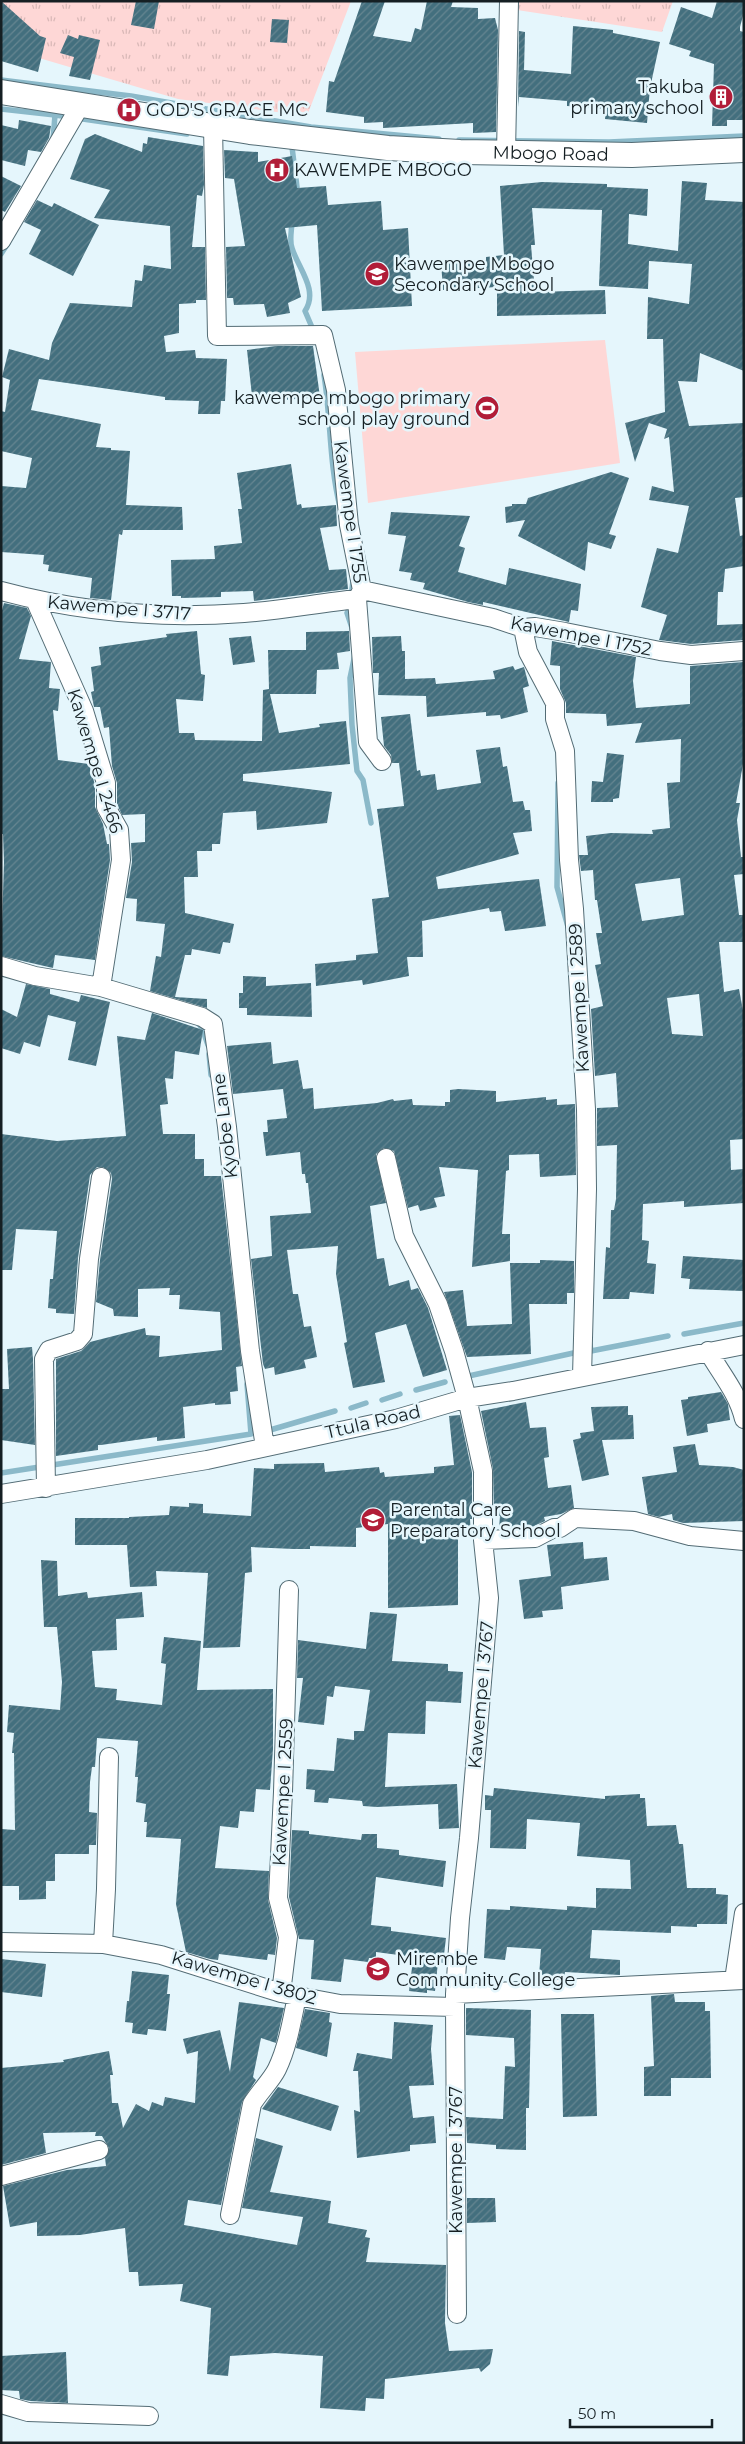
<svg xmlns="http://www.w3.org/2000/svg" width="745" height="2444" viewBox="0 0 745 2444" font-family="Montserrat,sans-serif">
	<defs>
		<pattern id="grass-tufts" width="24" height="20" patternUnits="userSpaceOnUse" patternTransform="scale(1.25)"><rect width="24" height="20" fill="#fed7d6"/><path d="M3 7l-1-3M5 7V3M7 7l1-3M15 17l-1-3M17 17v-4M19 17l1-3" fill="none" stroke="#d9b8b7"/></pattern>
		<pattern id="building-hatch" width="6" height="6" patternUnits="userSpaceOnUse" patternTransform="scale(1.25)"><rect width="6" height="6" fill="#436f7e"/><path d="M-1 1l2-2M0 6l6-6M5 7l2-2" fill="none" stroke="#668691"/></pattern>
	</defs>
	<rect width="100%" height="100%" fill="#e5f6fc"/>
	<!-- grass -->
	<path fill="url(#grass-tufts)" d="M1,1H351L307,116L178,99L39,58Z
		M519,1H673L662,32L517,10Z"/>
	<!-- garden -->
	<path fill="#fed7d6" d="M605,340L620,463L368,503L355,352Z"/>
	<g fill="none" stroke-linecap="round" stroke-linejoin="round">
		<!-- stream -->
		<path stroke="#8bb9c9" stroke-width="5.5" d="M1,80L131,96L311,127L439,139
			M1,109L55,115L53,140
			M55,115L187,134
			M459,140L609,142L744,136
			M292,147L297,187
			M292,221C292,229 289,240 292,248C298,268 319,290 305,311L314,332
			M1,254L8,243
			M324,375C331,419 329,463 340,507
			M353,580L350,608L347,613L353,631
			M355,654L350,678L352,725L357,771L363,780L371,823
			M558,783L557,887L568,927
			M197,1022L202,1028L208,1045
			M209,1054L211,1075
			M684,1334L744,1323
			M590,1345L591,1351L668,1336
			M464,1377L578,1352
			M416,1390L445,1382
			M382,1400L400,1394
			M351,1408L366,1403
			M270,1430L335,1411
			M1,1473L251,1434L247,1384"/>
	</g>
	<!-- building -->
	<path fill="url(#building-hatch)" fill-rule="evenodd" d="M1,1L40,36L46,38L38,72L1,61Z
		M136,1H159L154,29L131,25Z
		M362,1H385L373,36L411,42L415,28L421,30L427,1H453L451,7L478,8V19L495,18L498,30L496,132L473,133V123L383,128V122L364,123V117L326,112L329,81L334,82Z
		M717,1H744V12L740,27V31L744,32V120H727V126H712L714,64L689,56L691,51L669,44L681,7L712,18Z
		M272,19L289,20L287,43L270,42Z
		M573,26L613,30V33L660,42L650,88L647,123L605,119L606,109L567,106V101L519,97L518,107L519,31L525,32L524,70L571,74Z
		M68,35L78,39L79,35L100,40L90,80L69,76L74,57L60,53Z
		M19,120L51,126L49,138L41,152L28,150L25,166L1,160V125L18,129Z
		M95,134L142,152L143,143L147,144L148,137L203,146L204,185L202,196L197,195L192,247H205L206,300H196V303L179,304V333L164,336L166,352L195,350L196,358L227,359L225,401H221L220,414H198L199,401L165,400V397L39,379L31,410L101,424L96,447L111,448V450L130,451L126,505L182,507L183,530H123L122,535L119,534L111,600L90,598L92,578L48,571L49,565L43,564L44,555L1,552V486L26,488L32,458L1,451V411L5,412L10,380L2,377L9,349L49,360L52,343L70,303L132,307L135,280L142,281L144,265L171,269L170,226L94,218L110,190L70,179L85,139Z
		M224,150L258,152V162L292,156L297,188L326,186L328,205L381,201L383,230L408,228L412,306L322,311L317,225L285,228L301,297L288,303L290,313L267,317L264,304L234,305L233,298H227L226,247L245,246L234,179L225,178Z
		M1,176L21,186L5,212L1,210Z
		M682,181L707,183L705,200L744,202V371L700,353L697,382L678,381L689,426L744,423V497L735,498L740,536L744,535V566L725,569L723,592H718L717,625L744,624V640L691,644L659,640L667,615L641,607L657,548L678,553L689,506L649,500L652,486L674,492L669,437L664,439L667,429L649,423L635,462L625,423L665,412L663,339H647L648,297L689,304L692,264L649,261L648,289L599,286L602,210L532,208L535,245H531L535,292L605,290L606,314L497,316V287L443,290L441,262L486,260V257L504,255L500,186L542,182L607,184V187L648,189L647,216L629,214L628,244L678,251Z
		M37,200L52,207L54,203L99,225L73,276L29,254L41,230L24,222Z
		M276,346H313L320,397L272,401L271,394L252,396L247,350Z
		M291,464L297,505L301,504L302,508L336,505L337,526L320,528L329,570L346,569L348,589L254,601L253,591L221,592V597L181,598V596H172L171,560L215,559L214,546L242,543L238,509H242L237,473Z
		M611,472L629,478L609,534L616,536L611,549L588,542L585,571L518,536L525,520L506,523L505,507L512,506V504H526L528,498Z
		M391,512L470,516L459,546L465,548L458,572L506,585L509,568L581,584L578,611L571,610L569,622L483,602V605L468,602L423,589L425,583L410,580L412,573L399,571L406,536L388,534Z
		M4,603L27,608L31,616L19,659L51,662L49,688L60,689L58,711L53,710L58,760L89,764L95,785V807L103,824L107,844H109L110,860L95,960L55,955L53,968L1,956L4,862L3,834H1V614Z
		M197,631L201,674L205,675L203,701L176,699L179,733H194L195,740L262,741L263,690L269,689L268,650H306V632L349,631L350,651L337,653L339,669L317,670L316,694H270L279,733L320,727L319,724L346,721L350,764L243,774V781L332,792L327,823L257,830L256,811L223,813L220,844H212V851H197L198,877H184L185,913L234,924L230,943L223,942L220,954L192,949L191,955H185L175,997L207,999V1008L150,991L156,956L161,957L165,924L136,921L137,899L126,898L132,862L131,843L145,842V814L122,815L117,804V783L112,766L109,727L104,728L100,707H94L91,692L94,691L91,667L101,665L99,647L167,637L166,634Z
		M251,636L255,662L233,665L229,638Z
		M401,636L402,651H405V679L435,678L436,684L495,679L493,671L513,666L515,670L524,667L529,686L523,688L528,712L501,719L500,715L486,716V712L427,717L426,696L378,695L379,673H373L372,637Z
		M552,641L636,657L633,681L636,708L690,704V666L744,662V759L736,803H740L737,820L741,857H744V874L734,875L739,915H744V942H719L724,992L739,989L744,1016V1139L730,1140L731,1170L744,1169V1203L684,1207V1201L643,1204L642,1240L649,1241L647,1263L656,1264L654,1294L630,1292L629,1299H603L606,1247L610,1248L611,1210H614L616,1199L617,1145L597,1146V1108L618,1107L616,1073L595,1076L591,1009L603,1006L595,965L601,964L596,933H602L597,900H595L593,870L581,871L579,855H588L586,836L611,833L653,834L652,830L670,828L667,783L680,782L681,739L635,743L642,723L607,726L606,714L566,713V703L560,689V666L550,665ZM680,878L684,915L642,921L635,884ZM699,994L703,1036L672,1034L667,998Z
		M410,714L417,771L420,770L421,776L435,774L437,790L481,783L476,750L500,747L503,767L507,766L513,802L523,801L525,810H530L532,831L513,833L519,854L436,877L438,889L539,879L546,926L505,931L501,911L490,912L489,908L422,921L423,957H407L409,976L363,985L362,980L316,986L315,964L356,960V955L378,953L372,899L389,897L377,809L404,806L399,763H392L391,755L384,746L381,717Z
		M607,753L624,755L619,798L613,799V802H591L592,781L603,782Z
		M243,976L266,977V986L311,983L312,1017L247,1015V1008H239V993H243Z
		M26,984L50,989V994L79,1002L81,995L110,1002L96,1066L68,1060L76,1022L48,1015L40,1047L24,1042L20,1054L1,1048V1009L17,1017Z
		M152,1013L203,1030L199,1055L175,1051L173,1079L165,1078L168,1104L160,1105L163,1134H195V1159H204V1176H221L242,1366L236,1367L238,1391L230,1392L231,1404L215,1405V1403L183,1407L185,1438L157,1441V1437L101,1445H98V1450L56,1456V1359L81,1351L90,1342L145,1328L146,1335L160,1336L159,1357L222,1350L220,1312L179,1309L180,1295H169L170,1288L138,1289V1317L114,1316L113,1309L96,1302L100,1260L112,1179L111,1173L103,1167H97L90,1175L78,1258L74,1314L56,1313V1309L48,1308L50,1279H53L57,1231L16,1229L12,1270H1V1134L57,1141L126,1136L117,1036L145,1040Z
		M271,1042L273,1064L298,1060L303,1089L313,1088L314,1109L377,1103L393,1099L394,1101L412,1099L413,1105L445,1106V1102H450V1090L458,1089L496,1091V1102L546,1097V1100L557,1099V1105L575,1104L576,1175L540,1177L539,1154L509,1155V1170L506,1171L502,1234H510V1261L472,1267L478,1170L439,1167L445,1196L434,1198L437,1207L420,1211L418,1205L408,1208L394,1151L384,1148L376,1154L386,1203L370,1206L377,1259L384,1258L389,1286L409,1280L411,1290L418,1288L428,1308L447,1370L423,1377L406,1324L375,1333L385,1382L353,1388L344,1343L347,1342L336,1274L338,1246L287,1250L293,1294H298L304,1327L311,1326L317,1357L304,1360L306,1368L275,1375L274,1367L265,1369L263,1364L251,1259L272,1256L270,1216L311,1213L308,1183H306L305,1174H302L300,1152L266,1156L263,1132H268L267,1120L287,1118L283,1089L233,1094L227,1046Z
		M683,1256L744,1260L743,1291L689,1289L690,1279L681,1278Z
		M540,1260L574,1261V1293H567V1304H529L531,1354L467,1357L444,1292L463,1290L467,1326L512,1324L510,1263H540Z
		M32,1347L33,1359L35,1445L1,1440V1389H9L7,1349Z
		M721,1392L728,1404L730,1420L707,1424L708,1432L687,1436L681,1400L688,1399V1397Z
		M526,1402L530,1428L546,1427L549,1457L544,1458L548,1488L571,1485L574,1508L561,1514L544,1517L545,1521L532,1527L499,1529L500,1516L494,1517L493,1469L481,1411Z
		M628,1406V1415H633L634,1439L602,1440L609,1475L582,1481L573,1440L581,1438L580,1433L594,1431L591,1407Z
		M460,1415L472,1472V1519H470L471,1537L458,1538V1605L388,1608V1524L356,1528V1547L310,1546V1549H294L251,1547L252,1572L245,1573L240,1647L203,1648L208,1573L156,1571L157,1586L130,1587L127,1545H75V1518H129V1517L169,1515L170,1506L189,1507V1503L203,1504V1513L251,1516L254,1468L274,1469V1464L324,1463L325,1472L379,1467L380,1473L384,1472L385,1477L434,1473V1467L454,1465L449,1416Z
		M695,1444L699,1465L733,1467L744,1470V1521L683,1523L673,1520L672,1514L659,1517L648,1514L642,1477L677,1472L673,1447Z
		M583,1542L584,1559L607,1557L609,1580L561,1587L563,1609L542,1611L543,1617L524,1619L519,1580L551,1576L547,1545Z
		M41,1560L57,1561L58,1596L87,1592L88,1598L142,1592L144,1617L116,1619L117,1650L92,1651L95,1687L117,1689L116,1700L162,1705L166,1664L161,1663L164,1637L201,1641L197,1690L273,1689V1749L270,1790L256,1789L254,1812L240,1811L238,1828L220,1826L215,1868L269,1871L268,1900L277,1938L275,1955L268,1954L267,1960L219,1954L218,1960L210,1959L186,1952L176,1904L181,1839L146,1837L147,1822H144L146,1804L136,1802L138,1777H135L138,1741L97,1738L95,1767H92L90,1782L89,1812L97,1813L96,1845H89V1854H55V1881H46V1899L19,1900V1886H1V1829L15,1830L14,1753H12L14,1733L7,1732L9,1705L60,1710L62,1682L57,1627H44Z
		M370,1612L397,1614L392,1661L448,1664V1671L463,1672L461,1703L426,1701L425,1734L388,1733L385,1787L457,1784L459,1828L439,1829L438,1804L377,1807L363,1806L362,1801L329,1798L328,1803L314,1802L315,1790L306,1789L307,1769L334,1771L337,1738L354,1740V1731H364L370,1690L335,1686L333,1697L327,1696L324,1725L298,1722L303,1678H297L298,1640L366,1649Z
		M494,1788L605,1799V1796L640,1794V1798H645L647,1826L676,1825L679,1844H683L687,1888H716V1894L728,1895L727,1924H697V1927L671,1926V1933L592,1930L590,1958L620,1960V1975L565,1972L564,1977L539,1976L541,1949L507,1947L505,1960L484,1958L487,1909L510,1910V1906L567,1910V1906L596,1908V1888L631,1889L630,1860L577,1856L580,1823L527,1819L526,1849L490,1848L491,1810H485V1795L493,1796Z
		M292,1830L309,1831V1834L361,1840L362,1834H377V1848L399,1850V1855L446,1861L443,1887L376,1877L371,1925L391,1927V1931L446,1938L443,1963L438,1962L435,1991L427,1990V1993L409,1991L413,1960L406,1959V1956L376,1952V1958H369L368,1962L344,1959L341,1982L311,1979L314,1940L299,1939L289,1897Z
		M1,1959L46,1964L42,1997L1,1992Z
		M132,1971L169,1975L167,1994H170L166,2031L148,2029L147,2035L132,2033L133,2023L125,2022L127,2001H129Z
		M674,1994L675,2002H705V2011H710L711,2078H671V2096H644V2067L654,2066L651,1996Z
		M239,2002L284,2008L279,2030L276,2043L261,2038L253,2077L256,2080L242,2102L221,2205L188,2200L184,2225L297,2245L303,2217L242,2208L256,2138L283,2146L270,2192L331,2201L328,2223L367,2230L365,2237L370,2238L366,2262L446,2265L445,2323L449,2351L493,2349L490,2364L481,2372L479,2368L385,2379L384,2399L366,2398L365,2411L320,2408L323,2356L275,2353L230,2356L228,2376L207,2374L211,2308L180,2301L183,2284L139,2286L138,2272H129L125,2228L80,2235L37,2236V2222L10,2227L3,2186L67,2170L106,2166L105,2158L109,2148L102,2136H95L96,2132L43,2133L46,2153L1,2165V2068L64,2062L63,2060L109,2051L113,2075H110L112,2103H118L123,2128L136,2104L149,2111L152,2102L163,2106L165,2097L195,2103L198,2051L187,2054L183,2039L220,2030L230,2072Z
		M466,2008L531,2010L529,2108H526V2150L496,2149V2145L467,2143L466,2117L503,2119L505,2066L515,2067L514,2038L466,2035Z
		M305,2009L330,2013L329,2022L332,2023L331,2029L327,2057L296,2048Z
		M561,2014H594L597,2116L563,2117Z
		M394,2022L433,2025L431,2049L434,2085L409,2086L413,2118L434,2116L436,2143L410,2145V2151L357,2158L354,2110L360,2112L358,2071H353L357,2053L392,2059Z
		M278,2087L339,2106L331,2131L262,2109Z
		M467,2198H495L496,2222L467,2223Z
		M66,2352L68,2403L30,2401L20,2399L19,2391L1,2390V2356Z"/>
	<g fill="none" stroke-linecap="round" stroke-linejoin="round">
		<defs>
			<path id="street" d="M213,126L217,336L323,335L336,390L349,525L362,590L357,599L368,742L382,761
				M506,153L509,1
				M1,241L80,106
				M362,590L493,618L523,628L535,627L565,632L660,651L691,655L744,651
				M1,591C79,612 163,619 244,613C282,610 319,603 357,599
				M35,600L84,711L106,783V807L119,830L121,860L101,987
				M523,628L528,652L555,703V719L565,751L569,860L574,909L586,1109L587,1189L582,1376
				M1,966L35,976L101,987L202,1017L213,1024L227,1127L250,1351L265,1447
				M386,1158L404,1236L438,1304L454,1351L467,1398L483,1471V1540L489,1598L469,1838L460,1918L455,1994
				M708,1351C721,1374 738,1393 744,1419
				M46,1488L44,1359L49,1350L77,1341L83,1334L89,1259L101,1177
				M1,1494L207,1460L396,1419L467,1398L513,1391L744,1345
				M483,1540L535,1538L554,1528H560L575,1518L634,1521L690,1536L744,1541
				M1,1942L103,1944L161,1955L281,1993L340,2004L455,2007V1994L744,1980
				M103,1944L106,1889L109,1757
				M734,1980L744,1913
				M281,1993L288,1937L278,1898L283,1792L289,1590
				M455,2007L457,2314
				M1,2176L99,2150
				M230,2215L252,2104C260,2091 271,2081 277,2069C288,2046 292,2020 297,1996
				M1,2404L28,2412L149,2416"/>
			<g id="secondary">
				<path id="s1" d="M1,92L250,132L388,148L460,152L632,155L744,150"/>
			</g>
		</defs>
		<!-- street casing -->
		<use href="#street" stroke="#536c75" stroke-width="20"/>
		<!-- secondary casing -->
		<use href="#secondary" stroke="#536c75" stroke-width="26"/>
		<!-- street -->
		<use href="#street" stroke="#fff" stroke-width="18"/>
		<!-- secondary -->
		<use href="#secondary" stroke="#fff" stroke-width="24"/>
	</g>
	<!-- icons -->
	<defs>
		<symbol id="building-disc" viewBox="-11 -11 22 22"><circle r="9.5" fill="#b11d38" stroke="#e5f6fc"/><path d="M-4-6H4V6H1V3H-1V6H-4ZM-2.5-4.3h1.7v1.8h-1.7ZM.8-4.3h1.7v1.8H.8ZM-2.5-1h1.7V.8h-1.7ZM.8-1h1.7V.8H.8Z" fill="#fff"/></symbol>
		<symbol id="hospital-disc" viewBox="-11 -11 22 22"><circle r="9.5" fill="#b11d38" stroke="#e5f6fc"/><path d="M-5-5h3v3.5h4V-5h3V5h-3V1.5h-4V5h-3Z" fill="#fff"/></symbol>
		<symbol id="school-disc" viewBox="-11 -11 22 22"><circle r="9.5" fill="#b11d38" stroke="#e5f6fc"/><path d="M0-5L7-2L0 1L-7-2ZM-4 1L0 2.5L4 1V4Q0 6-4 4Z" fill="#fff"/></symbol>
		<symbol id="stadium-disc" viewBox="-11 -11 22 22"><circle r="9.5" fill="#b11d38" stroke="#e5f6fc"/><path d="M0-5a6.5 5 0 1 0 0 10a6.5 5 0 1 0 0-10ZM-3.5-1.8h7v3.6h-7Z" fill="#fff"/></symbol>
	</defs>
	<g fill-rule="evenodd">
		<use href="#building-disc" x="707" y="83" width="28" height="28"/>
		<use href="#hospital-disc" x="115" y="96" width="28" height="28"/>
		<use href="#hospital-disc" x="263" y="156" width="28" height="28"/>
		<use href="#school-disc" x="363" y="260" width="28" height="28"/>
		<use href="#stadium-disc" x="473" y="394" width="28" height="28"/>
		<use href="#school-disc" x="359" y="1506" width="28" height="28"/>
		<use href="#school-disc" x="364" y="1955" width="28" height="28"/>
	</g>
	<g text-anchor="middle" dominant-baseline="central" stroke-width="5" stroke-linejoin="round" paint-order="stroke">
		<!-- poi labels -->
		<g font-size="18" fill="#151f23" stroke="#e5f6fc" text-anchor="start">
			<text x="704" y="87" text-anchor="end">Takuba<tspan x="704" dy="21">primary school</tspan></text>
			<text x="146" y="110">GOD'S GRACE MC</text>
			<text x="294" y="170">KAWEMPE MBOGO</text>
			<text x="394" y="264">Kawempe Mbogo<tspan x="394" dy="21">Secondary School</tspan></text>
			<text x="470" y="398" text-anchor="end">kawempe mbogo primary<tspan x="470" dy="21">school play ground</tspan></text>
			<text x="390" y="1510">Parental Care<tspan x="390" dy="21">Preparatory School</tspan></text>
			<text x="396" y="1959">Mirembe<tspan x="396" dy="21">Community College</tspan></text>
		</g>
		<!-- street labels -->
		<g font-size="18" fill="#151f23" stroke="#e5f6fc">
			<text stroke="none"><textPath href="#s1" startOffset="554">Mbogo Road</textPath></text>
			<text transform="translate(350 512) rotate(82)">Kawempe I 1755</text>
			<text transform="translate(119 608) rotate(5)">Kawempe I 3717</text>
			<text transform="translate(581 636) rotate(11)">Kawempe I 1752</text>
			<text transform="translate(95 761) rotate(73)">Kawempe I 2466</text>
			<text transform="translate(579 998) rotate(-93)">Kawempe I 2589</text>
			<text transform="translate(225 1126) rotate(-97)">Kyobe Lane</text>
			<text transform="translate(373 1422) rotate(-13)">Ttula Road</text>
			<text transform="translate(481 1695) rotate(-85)">Kawempe I 3767</text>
			<text transform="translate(283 1792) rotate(-87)">Kawempe I 2559</text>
			<text transform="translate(244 1978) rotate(16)">Kawempe I 3802</text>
			<text transform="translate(456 2160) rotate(-90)">Kawempe I 3767</text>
		</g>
	</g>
	<!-- border -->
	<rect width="745" height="2444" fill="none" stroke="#151f23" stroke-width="5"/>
	<!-- scale -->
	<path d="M570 2419v8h142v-8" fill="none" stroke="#151f23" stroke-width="2.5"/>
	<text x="578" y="2419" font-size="15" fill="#151f23" stroke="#e5f6fc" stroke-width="4" paint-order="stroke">50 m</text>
</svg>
